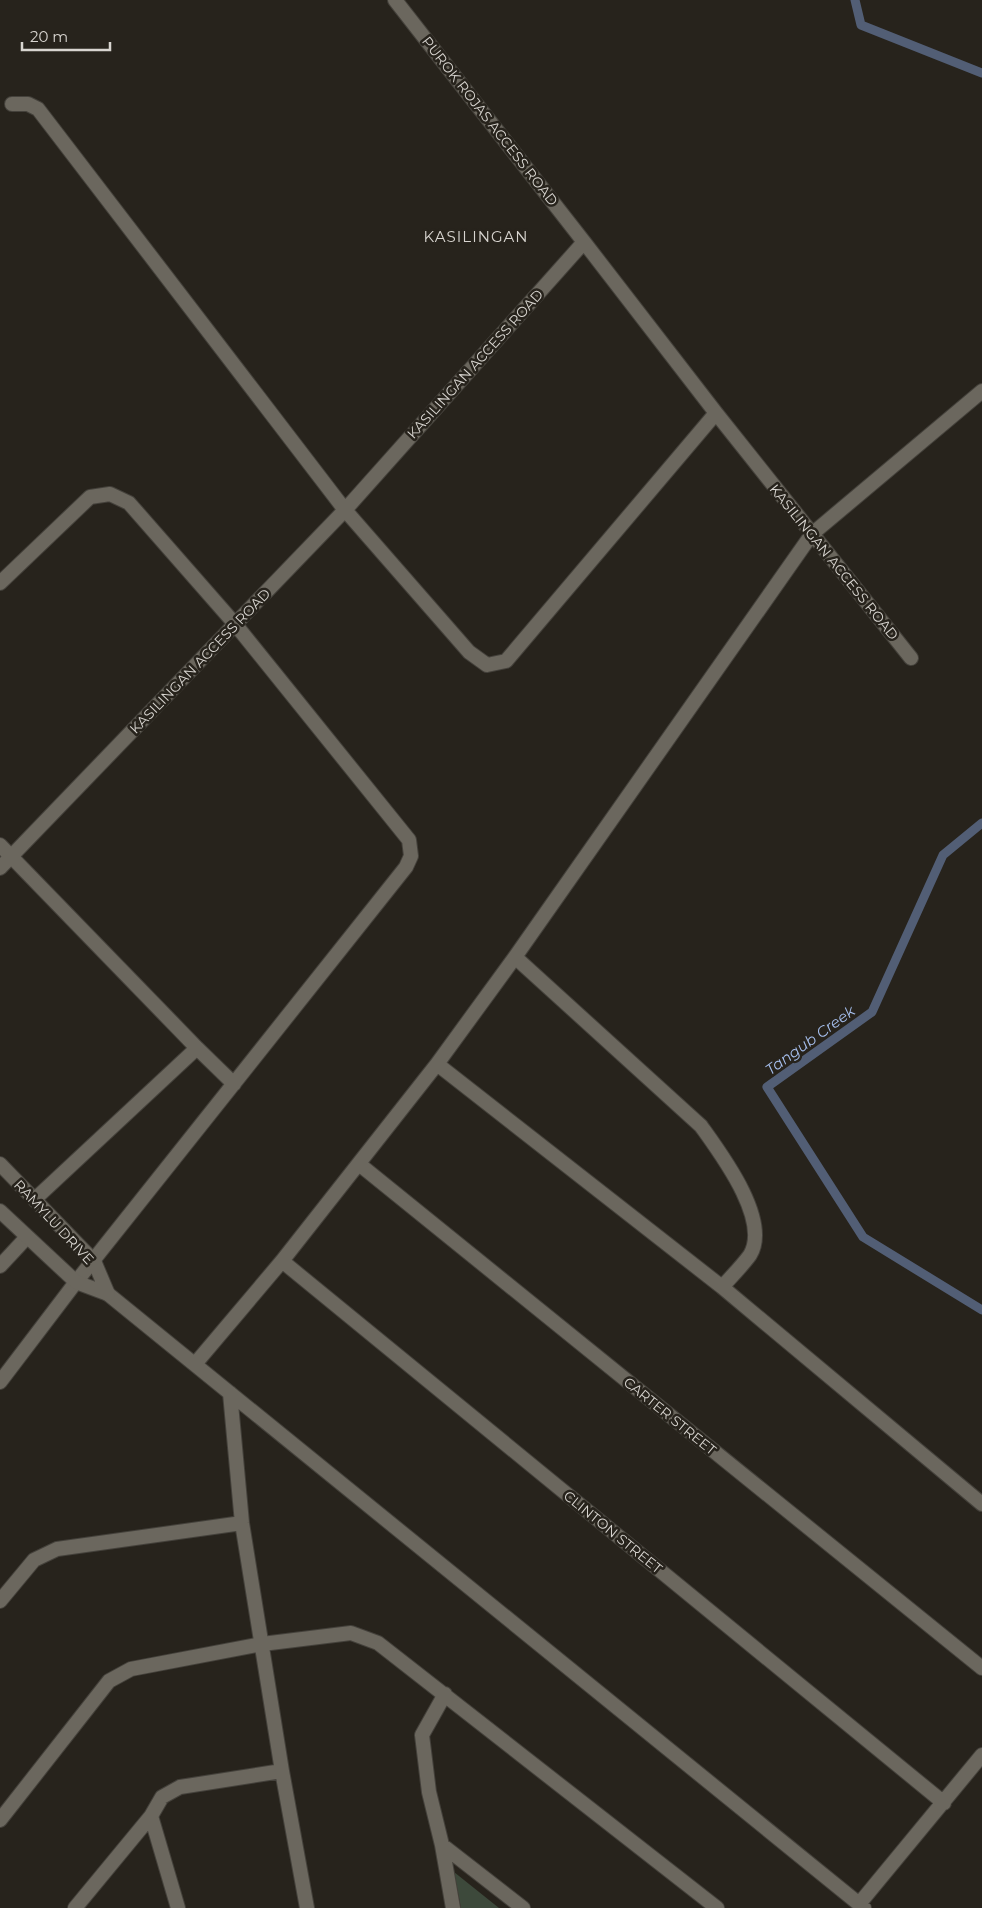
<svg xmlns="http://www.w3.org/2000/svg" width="982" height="1908" viewBox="0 0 982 1908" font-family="Montserrat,sans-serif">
	<rect width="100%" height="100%" fill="#27231c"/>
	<!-- green -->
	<path fill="#3d493b" d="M454,1872L499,1908H461Z"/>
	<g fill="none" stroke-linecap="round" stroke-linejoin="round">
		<!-- stream -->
		<path stroke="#525e75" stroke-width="9" d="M855,0L861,25L982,73
			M982,823L943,855L872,1012L767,1087L863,1237L982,1310"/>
		<defs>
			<path id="minor" d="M395,0L584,242
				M12,104H28L38,109L345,510L469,652L487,665L506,661L716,413
				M0,583L90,497L110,494L129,503L235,624L409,840L411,856L406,867L76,1282L0,1382
				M0,845L197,1048L234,1084
				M0,868L345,510L584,242L716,413L911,658
				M515,957L701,1126C721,1154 771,1220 750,1255C742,1266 731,1277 722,1287
				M437,1064L722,1287L982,1504
				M359,1164L982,1668
				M35,1199L197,1048
				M282,1261L944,1803
				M0,1266L27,1237
				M108,1294L864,1908
				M195,1364L282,1261L437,1064L515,957L812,534L982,391
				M230,1393L242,1523L282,1771L307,1908
				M0,1601L34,1560L57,1549L242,1523
				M445,1694L422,1735L429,1792L442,1845L453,1908
				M151,1816L178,1908
				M0,1820L109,1681L131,1669L262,1644L351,1633L378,1643L717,1908
				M442,1845L523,1908
				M859,1904L982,1755
				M75,1908L151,1816L162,1797L180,1787L282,1771"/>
			<path id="tertiary" d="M0,1164L94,1261L108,1294
				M0,1211L76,1282L108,1294"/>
		</defs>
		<!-- minor casing -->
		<use href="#minor" stroke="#44413b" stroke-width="16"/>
		<!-- tertiary casing -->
		<use href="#tertiary" stroke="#44413b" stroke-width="16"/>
		<!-- minor -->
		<use href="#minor" stroke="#6b675e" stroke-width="14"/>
		<!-- tertiary -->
		<use href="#tertiary" stroke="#6b675e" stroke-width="14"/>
	</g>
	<g text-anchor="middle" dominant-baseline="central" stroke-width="5" stroke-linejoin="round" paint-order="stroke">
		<!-- street labels -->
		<g font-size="14" fill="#d8d5d0" stroke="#27231c">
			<text transform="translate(490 121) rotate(52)">PUROK ROJAS ACCESS ROAD</text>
			<text transform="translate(475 364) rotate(-48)">KASILINGAN ACCESS ROAD</text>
			<text transform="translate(834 562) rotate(51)">KASILINGAN ACCESS ROAD</text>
			<text transform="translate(200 661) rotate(-46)">KASILINGAN ACCESS ROAD</text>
			<text transform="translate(54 1222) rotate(47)">RAMYLU DRIVE</text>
			<text transform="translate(670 1416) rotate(39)">CARTER STREET</text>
			<text transform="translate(613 1532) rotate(39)">CLINTON STREET</text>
		</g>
		<!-- neighbourhood labels -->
		<g font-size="15" letter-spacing="1" fill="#d8d5d0" stroke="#27231c">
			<text x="476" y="236">KASILINGAN</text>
		</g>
		<!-- water labels -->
		<g font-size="15" font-style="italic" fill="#a6bfed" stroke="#27231c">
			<text transform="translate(810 1040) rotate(-36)">Tangub Creek</text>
		</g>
	</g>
	<!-- scale -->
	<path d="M22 42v8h88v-8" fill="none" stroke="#d8d5d0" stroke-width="2.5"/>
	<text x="30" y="42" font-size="15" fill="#d8d5d0" stroke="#27231c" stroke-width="4" paint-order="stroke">20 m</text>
</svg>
